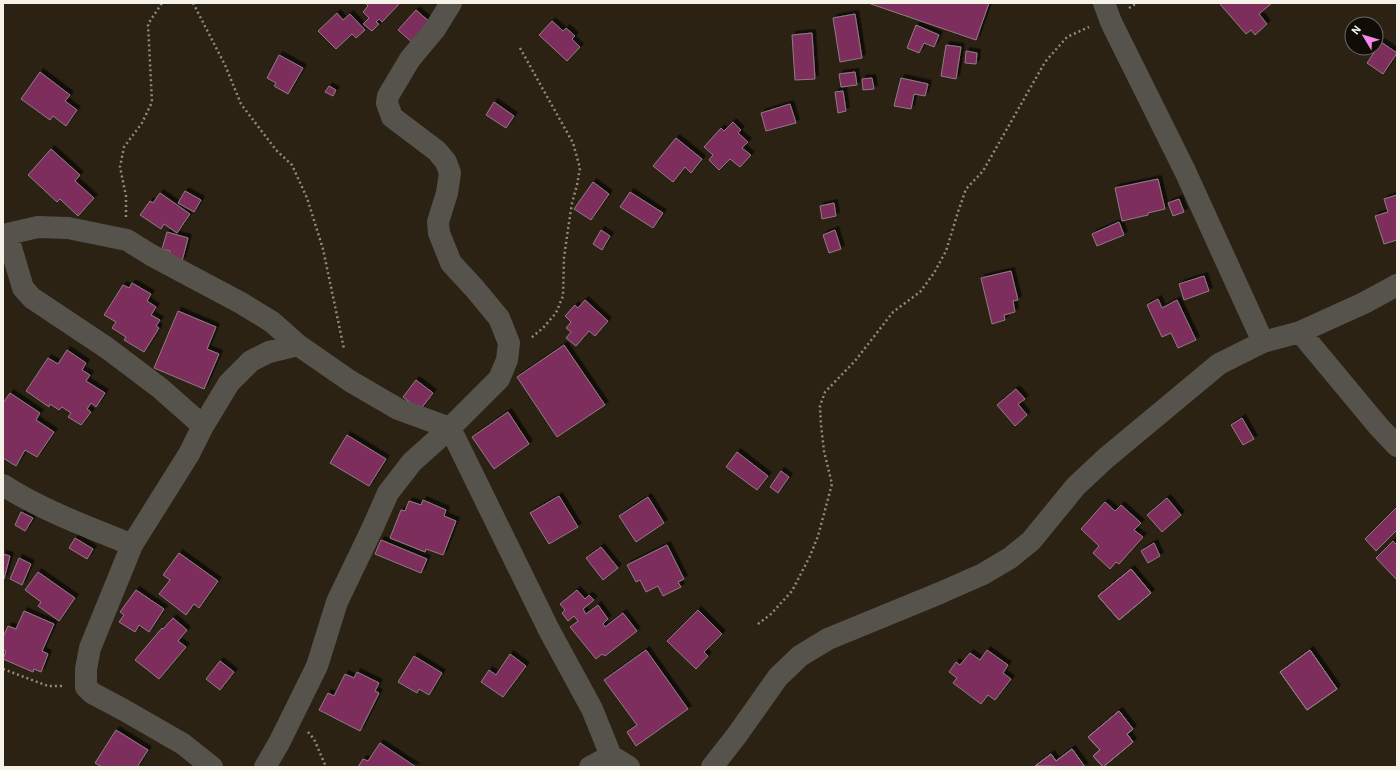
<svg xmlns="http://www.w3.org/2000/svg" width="1400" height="770" viewBox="0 0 1400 770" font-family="'IBM Plex Sans',sans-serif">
	<defs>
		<filter id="shadow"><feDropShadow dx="3.5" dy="-3.5" stdDeviation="0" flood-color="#0009"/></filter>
	</defs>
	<rect width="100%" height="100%" fill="#2b2214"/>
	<!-- building -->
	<path fill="#7e2d5b" stroke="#907c85" filter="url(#shadow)" d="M365,3H400L382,22L379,19L376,22L379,24L372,31L363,24L369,18L363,12L368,6Z
		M868,3H989L976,40Z
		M1219,3H1272L1259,14L1267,24L1255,35L1251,30L1246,34Z
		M416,10L432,24L414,44L398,30Z
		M337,13L343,20L350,14L365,30L356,38L352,34L336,49L318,31Z
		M855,14L862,58L840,62L833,18Z
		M552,21L563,31L566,28L575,36L572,39L580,47L567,61L539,35Z
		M916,25L939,35L934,47L924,43L919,53L907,48Z
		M812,33L815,79L795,80L792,35Z
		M1381,42L1397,53L1383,74L1367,63Z
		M946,45L961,47L956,79L941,76Z
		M966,51L977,53L976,64L965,63Z
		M279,55L303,68L288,94L274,86L276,83L267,78Z
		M40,72L70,95L65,101L77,110L66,126L53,116L50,120L21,99Z
		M855,72L857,85L841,87L839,74Z
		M872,78L874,89L863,90L862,79Z
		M901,78L928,84L925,96L914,94L911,109L894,106Z
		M329,86L336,90L333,96L325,92Z
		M843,91L846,111L838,113L835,92Z
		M494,102L514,116L506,128L486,115Z
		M790,104L796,123L766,131L761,113Z
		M733,122L741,130L738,133L748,142L742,148L751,155L740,167L730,159L719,170L709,160L713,155L704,147L721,128L724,131Z
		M676,138L702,159L691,173L685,167L673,182L653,166Z
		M51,149L80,175L75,181L94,198L78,216L60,199L57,202L28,175Z
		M1158,179L1165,209L1148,213V215L1122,221L1115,188Z
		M593,182L609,194L591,220L574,209Z
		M185,191L201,200L194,212L178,203Z
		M630,192L663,213L653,228L620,207Z
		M160,193L190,214L177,233L164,224L161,229L140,215L150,201L153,203Z
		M1397,195V240L1384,244L1375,216L1388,212L1384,199Z
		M1179,199L1184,212L1173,216L1168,203Z
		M834,203L836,216L822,219L820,206Z
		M1119,222L1124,235L1097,246L1092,234Z
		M601,230L610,236L602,250L593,244Z
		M835,230L841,249L829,253L823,235Z
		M167,232L188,238L182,261L168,257L170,251L162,249Z
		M1011,271L1018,300L1013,301L1015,312L1004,315L1005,320L992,324L981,278Z
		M1204,276L1209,291L1184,300L1179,284Z
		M132,283L151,294L147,301L156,307L151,315L160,320L156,326L159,328L144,352L124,340L126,337L112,328L116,322L104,315L123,285L129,288Z
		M1158,299L1162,308L1177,300L1196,340L1178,348L1171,333L1162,337L1147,305Z
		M585,300L608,321L595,336L589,331L576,346L566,338L571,332L566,328L571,322L565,316L575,305L578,308Z
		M178,311L216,327L207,349L219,354L204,389L154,368Z
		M564,345L605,405L557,437L517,377Z
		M67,350L86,363L82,370L90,375L86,381L105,393L96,407L91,403L87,409L91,412L81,425L68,417L71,413L62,407L59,410L50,404L49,407L26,391L48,358L58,364Z
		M416,380L433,393L420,410L403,397Z
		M1016,389L1025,399L1018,404L1027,415L1015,426L997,405Z
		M10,393L40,413L36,420L54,432L37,457L25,450L16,466L3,458V403Z
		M508,412L529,444L494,469L472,437Z
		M1242,418L1254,439L1243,445L1231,425Z
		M347,435L386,459L369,486L330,463Z
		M737,452L768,476L757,490L726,467Z
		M781,471L789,477L778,493L770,487Z
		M559,496L578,527L549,544L530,513Z
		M648,497L664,523L636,542L619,516Z
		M1167,498L1181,515L1162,532L1147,515Z
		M423,500L446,510L444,516L456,521L443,555L426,549L425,552L390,538L401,510L405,511L409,501L421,505Z
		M1105,502L1115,511L1121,505L1141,523L1134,530L1143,537L1119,564L1116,562L1110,569L1093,553L1099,546L1081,529Z
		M1397,507V530L1376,551L1365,539Z
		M21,512L33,518L25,531L15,525Z
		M75,538L93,549L87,559L69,548Z
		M381,540L427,559L421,573L375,554Z
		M1393,541L1397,545V580L1376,558Z
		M1154,543L1160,556L1148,563L1141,551Z
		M667,545L684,579L678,582L681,587L663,596L658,586L646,592L640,580L636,582L627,565Z
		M601,547L618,568L603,580L586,558Z
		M179,553L218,581L199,608L194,604L186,615L159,594L170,580L163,575Z
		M3,554L10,556L4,579L3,578Z
		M19,558L31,564L22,585L10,579Z
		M1131,569L1151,593L1119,620L1098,596Z
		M1131,569L1151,593L1119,620L1098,596Z
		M38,572L75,598L59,621L38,606L41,602L25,590Z
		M136,590L164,609L149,632L139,625L135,632L119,622L124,615L120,612Z
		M577,590L585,599L589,595L594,600L583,609L586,614L598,605L608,619L603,624L605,627L623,613L637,631L605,656L602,654L596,659L570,627L578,621L574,616L568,621L562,613L565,610L560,604Z
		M698,610L722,634L704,652L708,656L696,669L667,641Z
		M24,611L54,624L42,651L48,654L41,672L34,669L33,672L3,659L6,651L3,650V637L8,626L16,629Z
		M173,618L187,630L178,641L186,647L159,679L135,660L162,628L163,629Z
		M646,650L688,709L636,746L627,732L637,725L604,680Z
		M987,650L1008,665L1003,673L1011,679L995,700L988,695L981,704L953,683L957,678L949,672L956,662L960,665L970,653L980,660Z
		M1310,650L1337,689L1307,710L1280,672Z
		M1310,650L1337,689L1307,710L1280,672Z
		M510,654L526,666L503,697L481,682L489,670L496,675Z
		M414,656L442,673L429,695L419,689L417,693L398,682Z
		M220,661L234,672L220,690L206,679Z
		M357,672L379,683L375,691L379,693L360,731L319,710L328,693L334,696L345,674L354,678Z
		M1119,711L1133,729L1127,734L1133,742L1103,767L1093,756L1100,750L1088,737Z
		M1119,711L1133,729L1127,734L1133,742L1103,767L1093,756L1100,750L1088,737Z
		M116,730L148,750L137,767H102L95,763Z
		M380,743L416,767H358L363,759L368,761Z
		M1072,749L1085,767L1035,766L1051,754L1056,761Z
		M1072,749L1085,767L1035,766L1051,754L1056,761Z"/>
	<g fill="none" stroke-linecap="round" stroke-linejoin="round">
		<!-- path -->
		<path stroke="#918a7e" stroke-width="2.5" stroke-dasharray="2 3" stroke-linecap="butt" d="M193,3L225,65L241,104L276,150L292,165L307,198L323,249L344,349
			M1129,8L1137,3
			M520,48L573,143L580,168L577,185L572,203L567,236L564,258L563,296L556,313L543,328L531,338
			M126,217V196L120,167L124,147L142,123L152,102L148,24L162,3
			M758,624L771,614L792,591L810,556L818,536L832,484L824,451L821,425L820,406L825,392L855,361L893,312L920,292L934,273L946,251L958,212L966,189L983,171L1045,62L1067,37L1089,27
			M3,669L48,686H64
			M308,732L314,739L326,767"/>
		<!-- street -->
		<path stroke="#56534c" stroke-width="22" d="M1104,3L1111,22L1185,171L1263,342
			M7,234L23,288L32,298L107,348L160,388L203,426
			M3,235L38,227L68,228L127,240L151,255L241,303L272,322L298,345L350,381L398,409L450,428L549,630L592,709L611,756
			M1300,332L1379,427L1397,446
			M3,485C43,511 89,527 132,545
			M212,767L183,744L124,710L92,693L86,687V669L90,648L132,545L189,454L203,426L229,383L251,361L269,352L298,345
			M265,767L279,743L317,666L337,602L372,529L388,493L412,462L450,428L499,379L507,360L509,343L499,318L475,289L451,263L439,233L438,222L447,193L450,173L446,162L437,151L392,117L387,103L388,96L410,59L435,29L451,3
			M590,767L611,756L629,767
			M712,767L737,735L778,677L800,656L828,639L940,593L983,574L1010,558L1031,541L1076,486L1106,458L1219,364L1263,342L1300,332L1364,303L1397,285"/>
	</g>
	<!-- border -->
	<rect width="1400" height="770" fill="none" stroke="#f7f2e8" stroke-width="8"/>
	<!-- north arrow -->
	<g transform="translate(1364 36) rotate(308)"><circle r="19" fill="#100c06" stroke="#6c6860"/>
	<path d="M0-3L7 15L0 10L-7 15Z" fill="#f788eb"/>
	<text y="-6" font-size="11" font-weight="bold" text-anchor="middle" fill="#f7f2e8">N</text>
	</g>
</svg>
